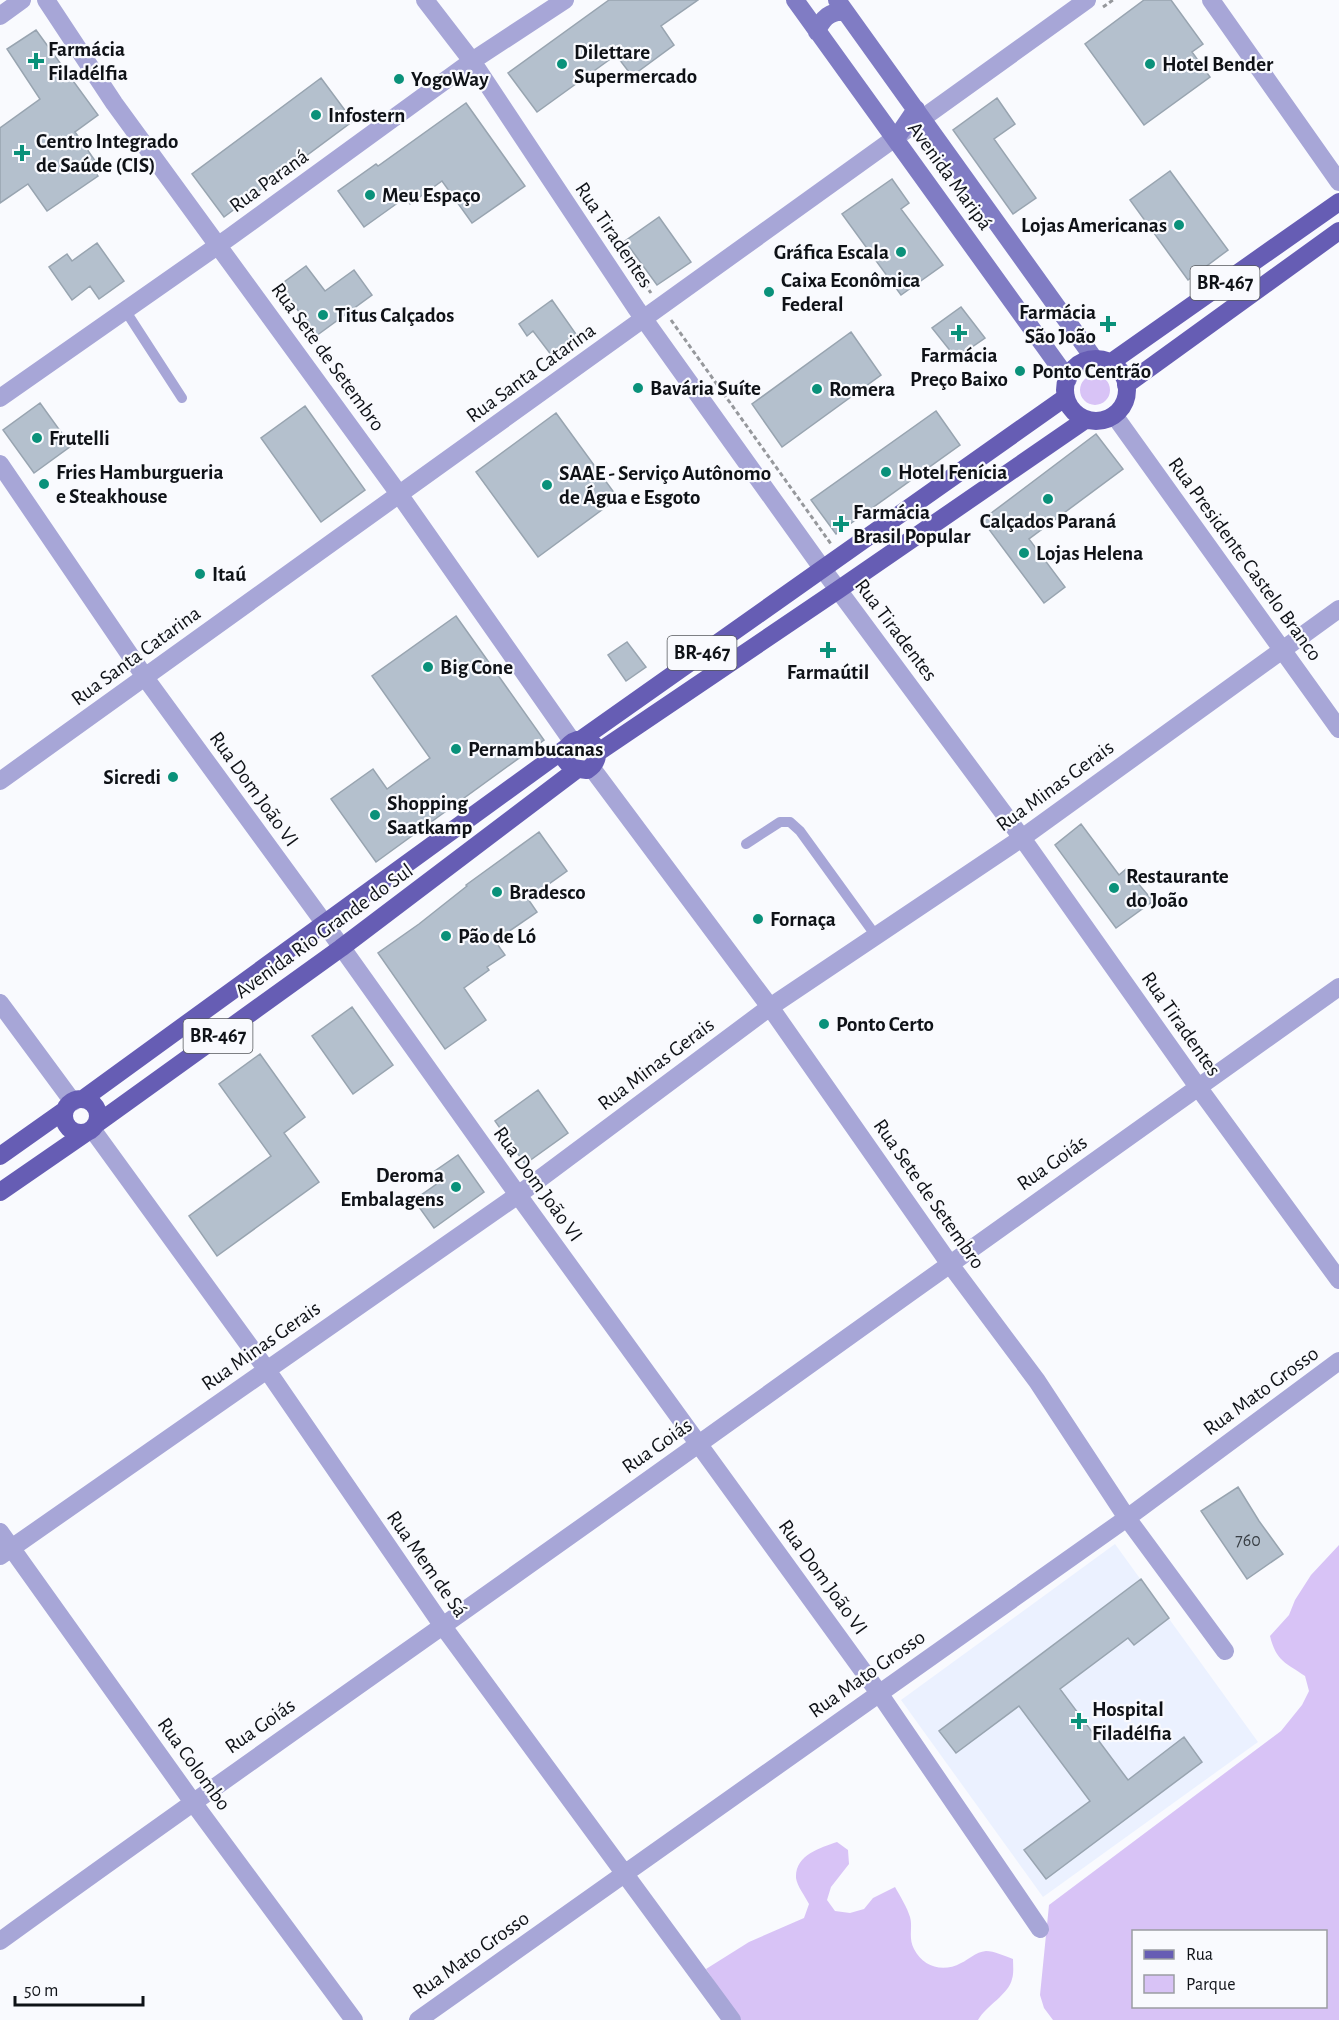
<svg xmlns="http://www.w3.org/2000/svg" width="1339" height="2020" viewBox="0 0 1339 2020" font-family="'Alegreya Sans',sans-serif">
	<rect width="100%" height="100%" fill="#f9fafe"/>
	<!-- built -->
	<path fill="#ebf1ff" d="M1115,1544L1258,1742L1043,1897L901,1700Z"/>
	<!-- green -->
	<path fill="#d8c3f6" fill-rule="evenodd" d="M1080 390a15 15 0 1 1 30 0a15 15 0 1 1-30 0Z
		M1339,1545V2020H1053L1044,2008L1040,1995L1049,1905L1281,1731L1302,1705L1309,1691L1305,1676C1286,1663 1276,1661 1270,1636L1289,1615L1295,1600L1311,1575ZM1134,1932H1326V2006H1134Z
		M837,1842L848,1850L849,1864L831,1887L827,1900L835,1911L850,1913L864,1909L873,1898L895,1887C900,1896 907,1907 910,1917C913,1927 908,1938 914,1949C923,1967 943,1973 961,1963C970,1959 975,1952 986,1951C994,1951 1005,1956 1013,1959C1013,1965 1014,1973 1012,1979C1009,1994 986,2006 978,2020H740L706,1969L749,1942L804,1918L809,1904C805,1896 797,1886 796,1878C795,1855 820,1848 837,1842Z"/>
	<!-- building -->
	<path fill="#b4c0cd" stroke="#98a4b0" stroke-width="1.5" d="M609,0H698L661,26L674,45L632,76L616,55L537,112L508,73Z
		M1144,0H1171L1203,44L1192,52L1210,77L1144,125L1085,44Z
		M36,30L98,115L75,132L96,162L91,166L98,176L47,211L28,184L0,203V128L40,99L7,49Z
		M321,78L353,121L224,217L192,174Z
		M997,98L1015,124L994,139L1036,198L1013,214L953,130Z
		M466,103L525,186L472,223L442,181L410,204L406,197L364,227L338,191L376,164L378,166Z
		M1170,171L1228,250L1188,280L1130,200Z
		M892,179L909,203L901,209L943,265L901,295L842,214Z
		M659,217L691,262L657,285L625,241Z
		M97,243L124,281L99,299L90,286L72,300L49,267L67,254L72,261Z
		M306,266L325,291L354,270L372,295L316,336L280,285Z
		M552,300L578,337L552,356L533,331L527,336L519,324Z
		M961,307L985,338L956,358L932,328Z
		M851,332L881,375L782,447L752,404Z
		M40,403L71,446L34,473L3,430Z
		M305,406L365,490L321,522L261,438Z
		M936,411L960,445L836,534L811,500Z
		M556,413L618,498L538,557L476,472Z
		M1096,434L1123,469L1029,539L1065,587L1044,603L982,520Z
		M456,616L544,740L376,862L331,799L373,769L387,789L430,758L372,676Z
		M627,642L646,667L626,681L608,655Z
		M1081,824L1119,875L1126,869L1153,901L1116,928L1055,845Z
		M539,832L567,871L528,899L537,912L495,941L505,955L487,967L489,970L464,988L486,1020L445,1049L378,953L419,924L467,886L466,885Z
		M352,1007L393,1065L353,1094L312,1036Z
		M260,1054L305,1117L284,1133L319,1182L217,1256L189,1216L271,1156L219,1084Z
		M538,1090L568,1133L525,1164L495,1121Z
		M458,1155L484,1192L434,1228L414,1200L438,1183L432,1173Z
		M1238,1487L1259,1521L1283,1554L1247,1579L1201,1511Z
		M1141,1579L1169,1618L1134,1645L1128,1638L1060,1689L1128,1780L1184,1737L1202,1762L1046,1879L1024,1850L1090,1801L1019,1706L956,1753L939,1731Z"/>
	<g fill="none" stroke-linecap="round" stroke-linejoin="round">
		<!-- path -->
		<path stroke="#96989c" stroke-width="3" stroke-dasharray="4.5 3" stroke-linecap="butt" d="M1103,7L1113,0
			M619,247L651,293
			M671,320L831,544"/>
		<!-- service -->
		<path stroke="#a7a6d7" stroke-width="10" d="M125,310L182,398
			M746,844L780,822H790L800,831L876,936"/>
		<!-- minor -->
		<path stroke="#a7a6d7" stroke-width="18" d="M46,0L114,103L399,494L572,741
			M425,0L472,61L636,308L822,568L1022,838L1198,1087L1339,1280
			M1211,0L1339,182
			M0,16L22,0
			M0,398L230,237L472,61L565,0
			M1114,415L1339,729
			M0,464L149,683L325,924L518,1195L879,1693L1040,1929
			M591,767L770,1007L949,1263L1037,1381L1127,1518L1225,1651
			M0,781L1087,0
			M0,1003L73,1102
			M92,1129L267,1370L442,1625L732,2020
			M0,1532L192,1801L354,2020
			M0,1556L518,1195L770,1007L1022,838L1339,609
			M0,1941C232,1773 467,1610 700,1443C913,1291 1125,1138 1339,987
			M418,2020L1127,1518L1339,1361"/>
		<!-- secondary -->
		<path stroke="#807cc4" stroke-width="18" d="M795,0L1068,379
			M837,0L1095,360
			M817,32C822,18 831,10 845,12
			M897,137L916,109"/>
		<!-- primary -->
		<path stroke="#665db4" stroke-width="18" d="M1065 390a31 31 0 1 1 62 0a31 31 0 1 1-62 0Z
			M1110,363L1339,202
			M1126,385L1339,231
			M583,738L1066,397
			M597,753L838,590L1085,420
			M83,1099L566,748C587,724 611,755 587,770L572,768L566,761V748
			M64 1116a17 17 0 1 1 34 0a17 17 0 1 1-34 0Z
			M95,1125L341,948L576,770
			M0,1156L65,1110
			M0,1192L87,1132"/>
	</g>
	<!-- markers -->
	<g fill="#0a917a" stroke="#f9fafe" stroke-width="2">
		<path d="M33 52h6v6h6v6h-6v6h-6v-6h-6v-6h6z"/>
		<circle cx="562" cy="64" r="6"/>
		<circle cx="1150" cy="64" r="6"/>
		<circle cx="399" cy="79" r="6"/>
		<circle cx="316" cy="115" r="6"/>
		<path d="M19 144h6v6h6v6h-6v6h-6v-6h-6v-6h6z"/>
		<circle cx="370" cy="195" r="6"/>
		<circle cx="1179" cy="225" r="6"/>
		<circle cx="901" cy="252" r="6"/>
		<circle cx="769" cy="292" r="6"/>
		<circle cx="323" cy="315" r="6"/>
		<path d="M1105 315h6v6h6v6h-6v6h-6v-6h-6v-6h6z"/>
		<path d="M956 324h6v6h6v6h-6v6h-6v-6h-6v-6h6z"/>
		<circle cx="1020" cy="371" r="6"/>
		<circle cx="638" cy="388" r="6"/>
		<circle cx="817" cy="389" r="6"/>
		<circle cx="37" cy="438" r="6"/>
		<circle cx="886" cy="472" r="6"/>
		<circle cx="44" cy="484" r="6"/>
		<circle cx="547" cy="485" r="6"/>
		<circle cx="1048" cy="499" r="6"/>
		<path d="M838 515h6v6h6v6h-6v6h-6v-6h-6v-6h6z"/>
		<circle cx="1024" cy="553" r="6"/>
		<circle cx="200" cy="574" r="6"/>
		<path d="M825 641h6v6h6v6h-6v6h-6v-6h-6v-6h6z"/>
		<circle cx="428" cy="667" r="6"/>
		<circle cx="456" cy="749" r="6"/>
		<circle cx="173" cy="777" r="6"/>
		<circle cx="375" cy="815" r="6"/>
		<circle cx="1114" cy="888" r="6"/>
		<circle cx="497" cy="892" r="6"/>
		<circle cx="758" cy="919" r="6"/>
		<circle cx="446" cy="936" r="6"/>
		<circle cx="824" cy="1024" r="6"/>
		<circle cx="456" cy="1187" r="6"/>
		<path d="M1076 1712h6v6h6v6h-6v6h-6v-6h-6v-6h6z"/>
	</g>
	<g text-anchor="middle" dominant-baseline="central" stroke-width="4.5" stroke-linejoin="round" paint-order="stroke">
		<!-- number labels -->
		<g font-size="18" fill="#383e44">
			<text x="1248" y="1541">760</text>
		</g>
		<!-- shield labels -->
		<g fill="#f9fafe" stroke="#55585c" stroke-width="1.5">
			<rect x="1190.5" y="266" width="69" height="34" rx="4.5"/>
			<rect x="667.5" y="636" width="69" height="34" rx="4.5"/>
			<rect x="183.5" y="1019" width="69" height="34" rx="4.5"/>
		</g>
		<g font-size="20" font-weight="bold" fill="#0f1217">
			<text x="1225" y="283">BR-467</text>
			<text x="702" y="653">BR-467</text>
			<text x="218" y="1036">BR-467</text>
		</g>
		<!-- poi labels -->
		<g font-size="21" font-weight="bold" fill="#0f1217" stroke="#f9fafe" text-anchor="start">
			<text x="48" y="49">Farmácia<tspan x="48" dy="24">Filadélfia</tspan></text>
			<text x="574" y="52">Dilettare<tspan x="574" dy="24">Supermercado</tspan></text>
			<text x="1162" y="64">Hotel Bender</text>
			<text x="411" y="79">YogoWay</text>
			<text x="328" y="115">Infostern</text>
			<text x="36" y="141">Centro Integrado<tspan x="36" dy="24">de Saúde (CIS)</tspan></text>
			<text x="382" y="195">Meu Espaço</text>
			<text x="1167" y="225" text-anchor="end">Lojas Americanas</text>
			<text x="889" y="252" text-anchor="end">Gráfica Escala</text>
			<text x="781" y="280">Caixa Econômica<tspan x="781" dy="24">Federal</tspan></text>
			<text x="1096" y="312" text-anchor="end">Farmácia<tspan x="1096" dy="24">São João</tspan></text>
			<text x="335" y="315">Titus Calçados</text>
			<text x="959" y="355" text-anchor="middle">Farmácia<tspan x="959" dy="24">Preço Baixo</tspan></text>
			<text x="1032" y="371">Ponto Centrão</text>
			<text x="650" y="388">Bavária Suíte</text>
			<text x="829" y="389">Romera</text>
			<text x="49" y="438">Frutelli</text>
			<text x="56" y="472">Fries Hamburgueria<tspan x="56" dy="24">e Steakhouse</tspan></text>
			<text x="898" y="472">Hotel Fenícia</text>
			<text x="559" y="473">SAAE - Serviço Autônomo<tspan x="559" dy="24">de Água e Esgoto</tspan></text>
			<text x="853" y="512">Farmácia<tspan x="853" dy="24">Brasil Popular</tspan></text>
			<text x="1048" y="521" text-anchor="middle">Calçados Paraná</text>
			<text x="1036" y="553">Lojas Helena</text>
			<text x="212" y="574">Itaú</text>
			<text x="440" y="667">Big Cone</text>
			<text x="828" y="672" text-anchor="middle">Farmaútil</text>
			<text x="468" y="749">Pernambucanas</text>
			<text x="161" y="777" text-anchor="end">Sicredi</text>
			<text x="387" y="803">Shopping<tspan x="387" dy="24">Saatkamp</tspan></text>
			<text x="1126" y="876">Restaurante<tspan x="1126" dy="24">do João</tspan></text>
			<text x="509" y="892">Bradesco</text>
			<text x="770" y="919">Fornaça</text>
			<text x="458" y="936">Pão de Ló</text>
			<text x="836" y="1024">Ponto Certo</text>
			<text x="444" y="1175" text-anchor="end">Deroma<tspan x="444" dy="24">Embalagens</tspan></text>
			<text x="1092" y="1709">Hospital<tspan x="1092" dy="24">Filadélfia</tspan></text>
		</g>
		<!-- street labels -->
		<g font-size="21" fill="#0f1217" stroke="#f9fafe">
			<text transform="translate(950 176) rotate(54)">Avenida Maripá</text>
			<text transform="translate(269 181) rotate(-36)">Rua Paraná</text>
			<text transform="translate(614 235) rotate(56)">Rua Tiradentes</text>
			<text transform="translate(328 357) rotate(54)">Rua Sete de Setembro</text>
			<text transform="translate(531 373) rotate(-36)">Rua Santa Catarina</text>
			<text transform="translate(1245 559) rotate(54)">Rua Presidente Castelo Branco</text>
			<text transform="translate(896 630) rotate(53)">Rua Tiradentes</text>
			<text transform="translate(136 656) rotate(-36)">Rua Santa Catarina</text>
			<text transform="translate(1055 786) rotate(-36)">Rua Minas Gerais</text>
			<text transform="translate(254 789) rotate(54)">Rua Dom João VI</text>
			<text transform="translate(324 931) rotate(-36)">Avenida Rio Grande do Sul</text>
			<text transform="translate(1181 1024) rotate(55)">Rua Tiradentes</text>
			<text transform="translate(656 1064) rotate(-37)">Rua Minas Gerais</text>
			<text transform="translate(1052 1163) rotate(-35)">Rua Goiás</text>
			<text transform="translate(538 1184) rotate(54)">Rua Dom João VI</text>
			<text transform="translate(929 1194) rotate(55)">Rua Sete de Setembro</text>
			<text transform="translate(261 1346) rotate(-35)">Rua Minas Gerais</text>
			<text transform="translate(1261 1391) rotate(-36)">Rua Mato Grosso</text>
			<text transform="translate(657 1446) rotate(-35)">Rua Goiás</text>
			<text transform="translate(427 1564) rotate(55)">Rua Mem de Sá</text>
			<text transform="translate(823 1577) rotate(54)">Rua Dom João VI</text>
			<text transform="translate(867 1674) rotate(-35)">Rua Mato Grosso</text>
			<text transform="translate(260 1726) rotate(-35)">Rua Goiás</text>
			<text transform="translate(194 1764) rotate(54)">Rua Colombo</text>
			<text transform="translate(471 1955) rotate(-35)">Rua Mato Grosso</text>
		</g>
	</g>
	<!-- legend -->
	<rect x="1132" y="1930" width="195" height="78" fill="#f9fafe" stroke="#9b9da2" stroke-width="1.5"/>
	<rect x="1144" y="1950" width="30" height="9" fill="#665db4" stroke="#9b9da2" stroke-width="1.5"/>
	<text x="1186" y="1960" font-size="18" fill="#0f1217">Rua</text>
	<rect x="1144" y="1975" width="30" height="18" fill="#d8c3f6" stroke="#9b9da2" stroke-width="1.5"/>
	<text x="1186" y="1990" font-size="18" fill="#0f1217">Parque</text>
	<!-- scale -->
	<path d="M15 1996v9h128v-9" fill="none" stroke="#0f1217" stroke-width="3"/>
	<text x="24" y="1996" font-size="18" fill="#0f1217" stroke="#f9fafe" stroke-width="4.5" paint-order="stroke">50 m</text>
</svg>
